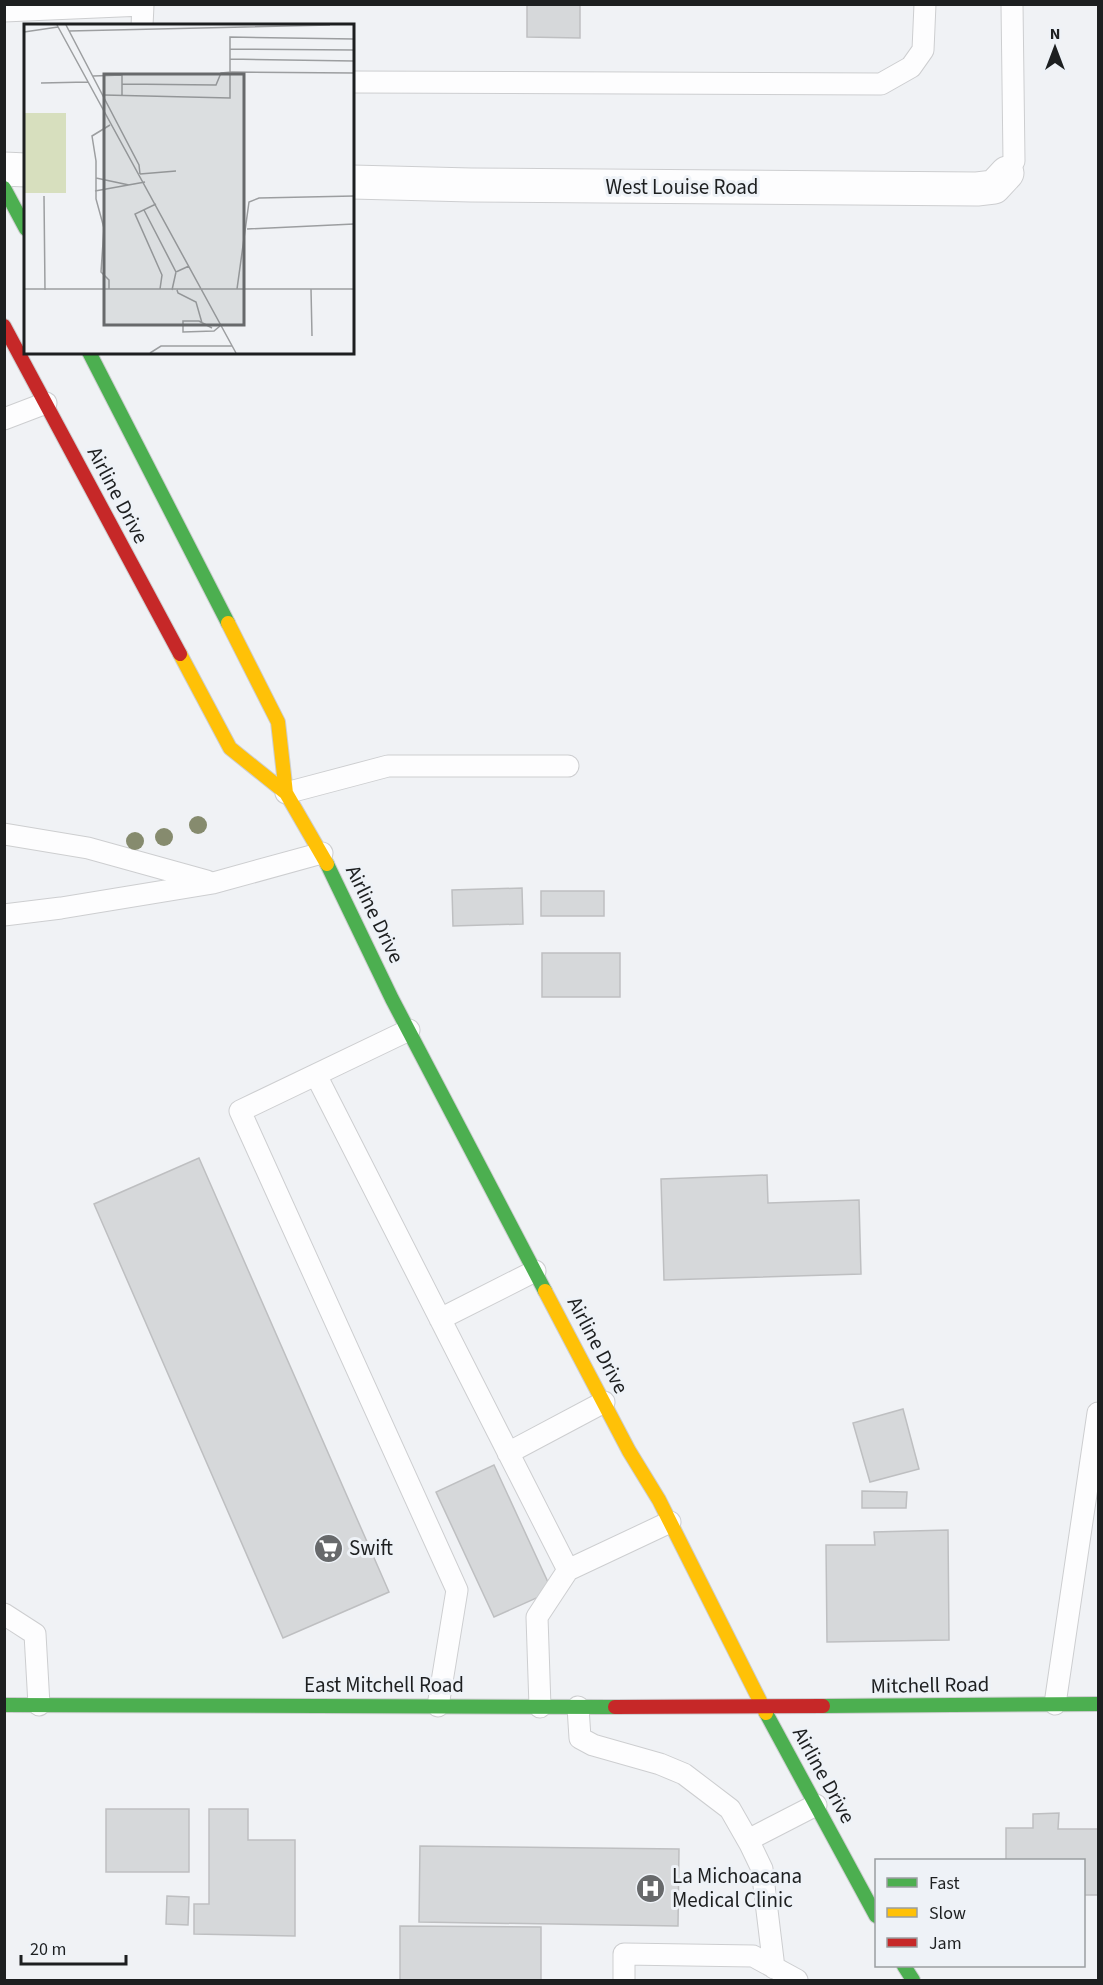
<svg xmlns="http://www.w3.org/2000/svg" width="1103" height="1985" viewBox="0 0 1103 1985" font-family="'Source Sans 3',sans-serif">
	<rect width="100%" height="100%" fill="#f0f2f5"/>
	<!-- building -->
	<path fill="#d6d8da" stroke="#bebfc1" stroke-width="1.5" d="M527,4H580V38L527,37Z
		M522,888L523,924L453,926L452,890Z
		M541,891H604V916H541Z
		M542,953H620V997H542Z
		M199,1158L389,1592L283,1638L94,1204Z
		M767,1175L768,1203L859,1200L861,1274L664,1280L661,1179Z
		M903,1409L919,1469L870,1482L853,1423Z
		M494,1465L552,1591L494,1617L436,1492Z
		M862,1491L907,1492L906,1508H862Z
		M948,1530L949,1640L827,1642L826,1545H875L874,1532Z
		M106,1809H189V1872H106Z
		M209,1809H248V1840H295V1936L194,1934V1904H209Z
		M1059,1813L1058,1829H1098V1895H1084V1860H1006V1828H1033V1814Z
		M420,1846L679,1849L678,1926L419,1922Z
		M167,1896L189,1897L188,1925L166,1924Z
		M400,1926L541,1927V1980H400Z"/>
	<g fill="none" stroke-linecap="round" stroke-linejoin="round">
		<defs>
			<path id="lane" d="M4,11L143,5L142,26
				M352,82L881,84L911,67L923,50L925,4
				M1007,173L1014,161L1012,4
				M4,419L46,403
				M286,793L388,766H568
				M4,834L88,848L207,881
				M4,915L61,908L213,883L322,853
				M409,1030L240,1111L457,1590L438,1706
				M316,1075L568,1570L670,1522
				M440,1319L535,1271
				M508,1453L604,1402
				M4,1614L35,1634L39,1705
				M1055,1704L1098,1413
				M540,1707L537,1617L568,1570
				M578,1707L580,1738L593,1745L660,1764L684,1774L730,1809L750,1844L762,1869L774,1968
				M748,1840L816,1805
				M624,1980V1954L753,1956L797,1980"/>
			<path id="street" d="M4,169L26,170
				M352,182L471,185L977,189L994,187L1007,173"/>
			<path id="fast" d="M4,188L26,229
				M89,352L228,623
				M327,864L392,999L545,1291
				M4,1705L615,1707
				M823,1706L1098,1704
				M766,1713L876,1916
				M904,1966L913,1980"/>
			<path id="slow" d="M228,623L278,722L286,793
				M180,654L230,748L286,793L327,864
				M545,1291L629,1451L659,1500L766,1713"/>
			<path id="jam" d="M4,326L180,654
				M615,1707L823,1706"/>
		</defs>
		<!-- lane casing -->
		<use href="#lane" stroke="#cdced0" stroke-width="23"/>
		<!-- street casing -->
		<use href="#street" stroke="#cdced0" stroke-width="35"/>
		<!-- fast casing -->
		<use href="#fast" stroke="#cdced0" stroke-width="16"/>
		<!-- slow casing -->
		<use href="#slow" stroke="#cdced0" stroke-width="16"/>
		<!-- jam casing -->
		<use href="#jam" stroke="#cdced0" stroke-width="16"/>
		<!-- lane -->
		<use href="#lane" stroke="#fdfdfe" stroke-width="21"/>
		<!-- street -->
		<use href="#street" stroke="#fdfdfe" stroke-width="33"/>
		<!-- fast -->
		<use href="#fast" stroke="#4caf50" stroke-width="14"/>
		<!-- slow -->
		<use href="#slow" stroke="#ffc107" stroke-width="14"/>
		<!-- jam -->
		<use href="#jam" stroke="#c62828" stroke-width="14"/>
	</g>
	<!-- trees -->
	<g fill="#868b6e">
		<circle cx="198" cy="825" r="9"/>
		<circle cx="164" cy="837" r="9"/>
		<circle cx="135" cy="841" r="9"/>
	</g>
	<!-- icons -->
	<defs>
		<symbol id="supermarket-disc" viewBox="-11 -11 22 22"><circle r="9.5" fill="#67696b" stroke="#eef2f7"/><path d="M-6-5.5h2.5l.6 2H6L4.5 2H-2.5L-4.4-4H-6ZM-1.5 3.2a1.3 1.3 0 1 0 .1 0ZM3 3.2a1.3 1.3 0 1 0 .1 0Z" fill="#fff"/></symbol>
		<symbol id="hospital-disc" viewBox="-11 -11 22 22"><circle r="9.5" fill="#67696b" stroke="#eef2f7"/><path d="M-5-5h3v3.5h4V-5h3V5h-3V1.5h-4V5h-3Z" fill="#fff"/></symbol>
	</defs>
	<g fill-rule="evenodd">
		<use href="#supermarket-disc" x="312" y="1532" width="33" height="33"/>
		<use href="#hospital-disc" x="634" y="1872" width="33" height="33"/>
	</g>
	<g text-anchor="middle" dominant-baseline="central" stroke-width="6" stroke-linejoin="round" paint-order="stroke">
		<!-- street labels -->
		<g font-size="21" fill="#1d1f20" stroke="#eef2f7">
			<text x="682" y="187">West Louise Road</text>
			<text transform="translate(118 495) rotate(62)">Airline Drive</text>
			<text transform="translate(375 914) rotate(64)">Airline Drive</text>
			<text transform="translate(598 1345) rotate(62)">Airline Drive</text>
			<text x="384" y="1685">East Mitchell Road</text>
			<text transform="translate(930 1685) rotate(-1)">Mitchell Road</text>
			<text transform="translate(824 1775) rotate(61)">Airline Drive</text>
		</g>
		<!-- poi labels -->
		<g font-size="21" fill="#1d1f20" stroke="#eef2f7" text-anchor="start">
			<text x="349" y="1548">Swift</text>
			<text x="672" y="1876">La Michoacana<tspan x="672" dy="24">Medical Clinic</tspan></text>
		</g>
	</g>
	<!-- overview -->
	<g transform="translate(24 24)">
		<rect width="330" height="330" fill="#f0f2f5"/>
		<path d="M0,89H42V169H0Z" fill="#d7dfbe"/>
		<path fill="none" stroke="#9c9ea0" stroke-width="1.5" d="M33,1L212,329M42,1L115,141L116,150M45,7L306,1M0,8L34,3M330,15L206,13V25L330,26M206,35L330,37M69,52L98,51V72M17,59L64,58M98,60L192,61L197,49L208,48L330,49M80,71L206,74V25M116,150L152,147M72,154L105,161M71,167L121,158M20,172L21,266M132,180L111,190L138,251L136,265M120,186L152,248L165,242M223,205L330,200M0,265H330M85,265V256L77,248L80,204L72,175V137L68,112L86,101M213,265L225,178L235,174L330,172M287,265L288,312M148,266L152,248M153,266L154,269L172,278L178,299M188,304L175,297H159V308L190,307L196,302M126,329L137,322H208"/>
		<path fill="#67696b" fill-opacity="0.15" stroke="#67696b" stroke-width="3" d="M80,50H220V301H80Z"/>
		<rect width="330" height="330" fill="none" stroke="#1d1f20" stroke-width="3"/>
	</g>
	<!-- border -->
	<rect width="1103" height="1985" fill="none" stroke="#1d1f20" stroke-width="12"/>
	<!-- legend -->
	<rect x="875" y="1859" width="210" height="108" fill="#eef2f7" stroke="#9a9ea1" stroke-width="1.5"/>
	<rect x="887" y="1878" width="30" height="9" fill="#4caf50" stroke="#9a9ea1" stroke-width="1.5"/>
	<text x="929" y="1889" font-size="18" fill="#1d1f20">Fast</text>
	<rect x="887" y="1908" width="30" height="9" fill="#ffc107" stroke="#9a9ea1" stroke-width="1.5"/>
	<text x="929" y="1919" font-size="18" fill="#1d1f20">Slow</text>
	<rect x="887" y="1938" width="30" height="9" fill="#c62828" stroke="#9a9ea1" stroke-width="1.5"/>
	<text x="929" y="1949" font-size="18" fill="#1d1f20">Jam</text>
	<!-- north arrow -->
	<g transform="translate(1055 48)" stroke="#eef2f7" stroke-width="4.5" paint-order="stroke">
	<path d="M0-4.5L10 22L0 15L-10 22Z" fill="#1d1f20"/>
	<text y="-9" font-size="16" font-weight="bold" text-anchor="middle" fill="#1d1f20">N</text>
	</g>
	<!-- scale -->
	<path d="M21 1955v9h105v-9" fill="none" stroke="#1d1f20" stroke-width="3"/>
	<text x="30" y="1955" font-size="18" fill="#1d1f20" stroke="#eef2f7" stroke-width="4.5" paint-order="stroke">20 m</text>
</svg>
